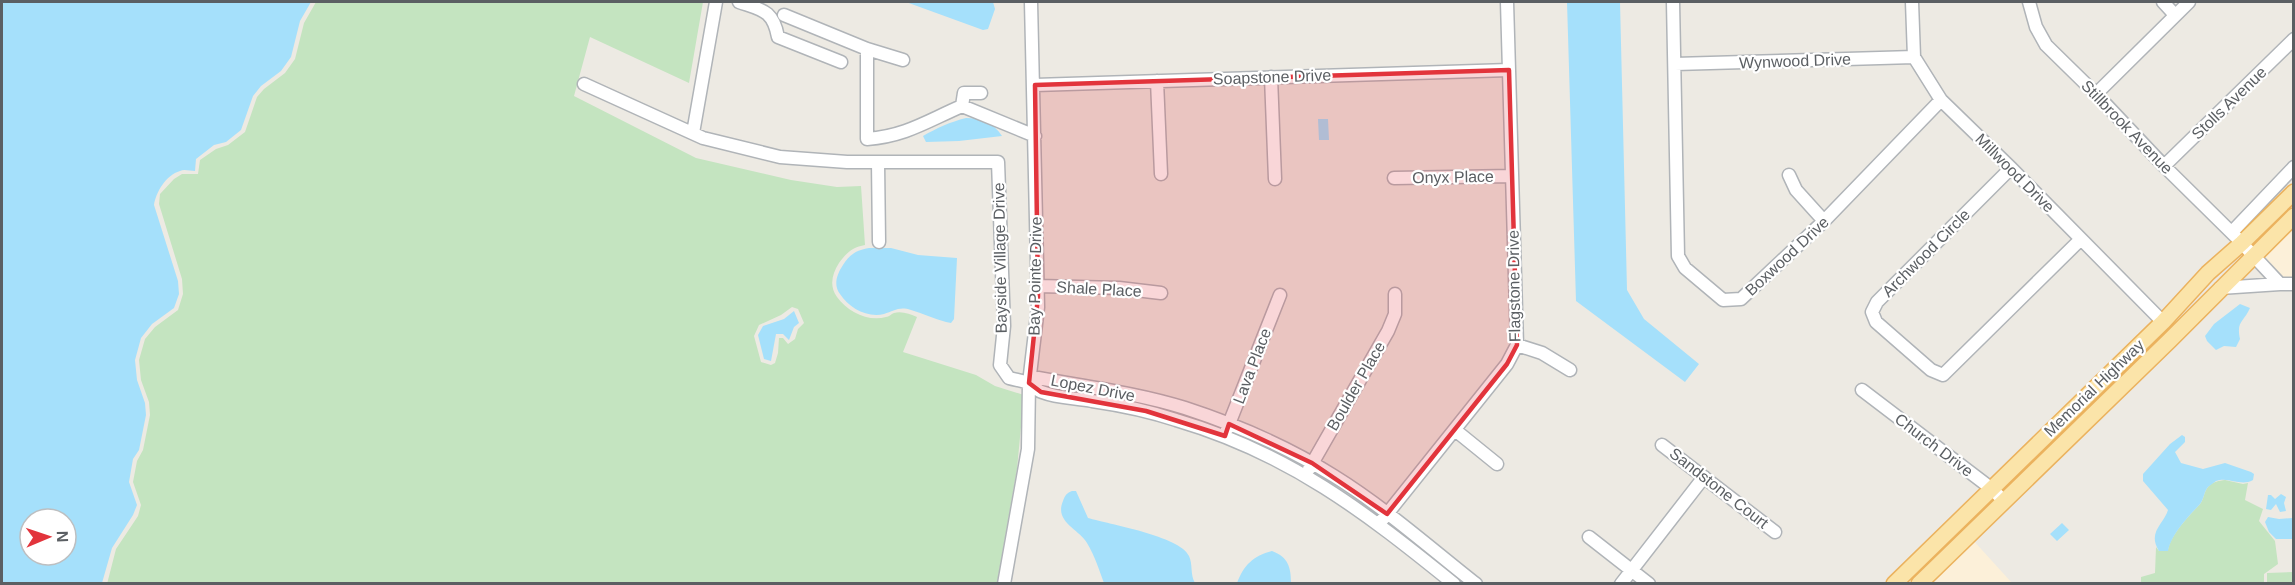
<svg xmlns="http://www.w3.org/2000/svg" width="2295" height="585" viewBox="0 0 2295 585" font-family="Helvetica,sans-serif">
	<rect width="100%" height="100%" fill="#edeae3"/>
	<!-- commercial -->
	<path fill="#fcf0d9" d="M2293,223V279L2283,280L2260,255Z
		M1962,527L1966,531L1912,583L1901,584Z
		M1972,539L2012,583L1926,584Z"/>
	<!-- green -->
	<path fill="#c4e4c0" fill-rule="evenodd" d="M316,2H703L689,83L590,37L574,96L696,158L791,180L837,187L861,186L865,245C853,247 846,253 839,263C832,274 829,286 837,297C848,312 868,322 886,317C889,317 891,314 894,313C902,311 910,314 917,317L903,352L976,375L995,386L1024,395L1017,469L997,583L107,584L116,549L138,516L141,505L133,482L137,461L143,450L150,415L149,402L141,380L139,360L145,339L155,327L178,310L183,294L182,279L159,204L160,194L174,179L182,174H198L200,160L216,149L228,145L245,132L257,97L264,89L285,73L295,59L304,23ZM792,307L798,309L804,323L798,329L795,339L788,344L783,338H779L778,353L775,363L771,365L761,362L754,336L759,325L781,315Z
		M2225,480L2243,484L2248,483L2245,500L2263,509L2259,521L2275,541L2278,564L2264,574V583L2141,584V577L2155,573L2156,547L2159,551L2168,550C2171,534 2189,516 2200,504C2204,499 2204,491 2208,487C2213,481 2219,481 2225,480Z
		M2293,572V583H2267V573Z"/>
	<!-- water -->
	<path fill="#a5e0fb" fill-rule="evenodd" d="M2,2H311L300,21L291,57L281,71L261,86L253,96L241,130L226,142L214,145L196,159L195,171C190,171 184,169 180,171C166,175 156,192 154,205L178,281L179,294L174,308L152,324L141,338L135,360L137,380L145,403L146,415L139,450L133,459L129,482L137,505L133,515L112,548L102,583H2ZM30,519H66V555H30Z
		M906,2H993L995,9L988,29L983,30Z
		M1567,2H1620L1627,290L1644,319L1699,364L1685,382L1576,301Z
		M966,118C981,118 994,123 1002,136L959,141L926,142L923,136C937,128 950,122 966,118Z
		M1318,119H1328L1329,140H1319Z
		M869,248H891L918,255L957,258L954,319L951,323L946,322C934,319 922,313 911,310C899,306 894,311 884,314C867,318 849,308 840,294C833,285 837,274 843,265C850,254 857,250 869,248Z
		M2240,304L2250,308C2244,322 2236,321 2240,339L2236,347L2224,346L2216,350L2207,341L2205,336L2214,324Z
		M794,311L799,323L794,327L789,340L783,334H776L771,361L764,359L758,335L763,326L784,319Z
		M2182,435L2185,437V442L2175,452L2181,463L2203,469L2225,463L2251,472L2254,474L2253,480C2240,487 2229,476 2216,481C2215,482 2209,486 2208,487C2204,491 2204,499 2200,504C2189,516 2171,534 2168,551H2159C2147,532 2164,524 2168,510L2143,481V474L2170,444Z
		M1072,491H1076L1088,518C1108,524 1180,536 1189,556C1193,564 1190,575 1195,583H1104C1099,570 1095,556 1087,543C1079,529 1054,522 1063,501C1065,495 1067,493 1072,491Z
		M2281,494L2286,497L2284,503L2286,511L2280,512L2276,504L2271,510L2266,509L2268,495H2271L2275,499Z
		M2268,517L2279,519L2293,518V539H2276L2269,532L2265,522Z
		M2062,523L2069,530L2057,541L2050,534Z
		M1272,551C1288,557 1291,567 1291,583H1237C1244,565 1253,556 1272,551Z"/>
	<g fill="none" stroke-linecap="round" stroke-linejoin="round">
		<defs>
			<path id="minor" d="M739,2C762,10 773,10 778,37L841,62
				M1673,2L1678,256L1685,268L1723,300L1741,299L1824,221L1941,100
				M1912,2L1914,57L1941,100L2011,168L2163,322
				M2029,2L2036,27L2046,45L2096,94L2164,166L2236,237L2280,284H2294
				M2163,2L2175,15
				M784,15L867,49L903,60
				M867,49V139C906,136 927,121 962,106L1035,136
				M1675,64L1914,57
				M1271,77L1275,179
				M1157,81L1161,174
				M584,84L703,138L780,157L847,162H998L1004,326L1000,365L1009,378C1016,380 1025,381 1031,384C1035,387 1038,391 1042,392C1057,398 1076,398 1092,401C1120,405 1149,411 1176,420C1289,453 1365,512 1454,584
				M1035,85L1509,70
				M2096,94L2189,2
				M962,106L964,93H981
				M693,133L716,2
				M878,162L879,242
				M2164,166L2294,39
				M2011,168L1877,302L1872,312L1876,322L1931,370L1943,375L2081,239
				M1789,175L1796,190L1824,221
				M1394,178L1512,176
				M2232,232L2294,167
				M1038,286L1119,288L1161,293
				M2220,288L2280,284
				M1517,345L1542,353L1570,370
				M1029,383L1038,378C1087,387 1137,393 1185,408C1237,425 1288,447 1334,476C1384,507 1429,547 1476,584
				M1862,390L1992,489L2004,501
				M1227,429L1280,295
				M1455,430L1497,464
				M1662,445L1775,532
				M1309,469L1388,331L1395,314V294
				M1379,524L1507,364L1517,345L1507,2
				M1589,537L1649,584
				M1004,584L1028,449L1029,383L1038,307L1031,2
				M1621,584L1704,477"/>
			<path id="major" d="M1894,584L2163,322L2208,273L2242,243L2294,192
				M1919,584L2170,340L2294,216"/>
		</defs>
		<!-- minor casing -->
		<use href="#minor" stroke="#b0b4b8" stroke-width="15"/>
		<!-- major casing -->
		<use href="#major" stroke="#ebb25e" stroke-width="18"/>
		<!-- minor -->
		<use href="#minor" stroke="#fff" stroke-width="12"/>
		<!-- major -->
		<use href="#major" stroke="#fbe4a9" stroke-width="15"/>
	</g>
	<!-- marked area -->
	<path fill="#e2343c" fill-opacity="0.2" stroke="#e2343c" stroke-width="4.5" stroke-linejoin="round" d="M1509,70L1517,345L1507,364L1387,514L1312,463L1229,424L1225,436L1146,411L1041,392L1029,383L1038,296L1035,85Z"/>
	<g text-anchor="middle" dominant-baseline="central" stroke-width="4.5" stroke-linejoin="round" paint-order="stroke">
		<!-- street labels -->
		<g font-size="16" fill="#5b5f63" stroke="#fff">
			<text transform="translate(1795 61) rotate(-2)">Wynwood Drive</text>
			<text transform="translate(1272 77) rotate(-2)">Soapstone Drive</text>
			<text transform="translate(2229 103) rotate(-44)">Stolls Avenue</text>
			<text transform="translate(2127 127) rotate(46)">Stillbrook Avenue</text>
			<text transform="translate(2015 173) rotate(45)">Millwood Drive</text>
			<text transform="translate(1453 177) rotate(-1)">Onyx Place</text>
			<text transform="translate(1926 253) rotate(-45)">Archwood Circle</text>
			<text transform="translate(1787 256) rotate(-43)">Boxwood Drive</text>
			<text transform="translate(1000 258) rotate(-91)">Bayside Village Drive</text>
			<text transform="translate(1035 276) rotate(-89)">Bay Pointe Drive</text>
			<text transform="translate(1514 286) rotate(-91)">Flagstone Drive</text>
			<text transform="translate(1099 289) rotate(3)">Shale Place</text>
			<text transform="translate(1252 366) rotate(-69)">Lava Place</text>
			<text transform="translate(1356 386) rotate(-60)">Boulder Place</text>
			<text transform="translate(1093 388) rotate(11)">Lopez Drive</text>
			<text transform="translate(2094 388) rotate(-44)">Memorial Highway</text>
			<text transform="translate(1934 445) rotate(37)">Church Drive</text>
			<text transform="translate(1719 488) rotate(38)">Sandstone Court</text>
		</g>
	</g>
	<!-- border -->
	<rect width="2295" height="585" fill="none" stroke="#5b5f63" stroke-width="6"/>
	<!-- north arrow -->
	<g transform="translate(48 537) rotate(88)"><circle r="28" fill="#ffffff" stroke="#bdbfc1" stroke-width="1.5"/>
	<path d="M0-4.5L10 22L0 15L-10 22Z" fill="#e2343c"/>
	<text y="-9" font-size="16" font-weight="bold" text-anchor="middle" fill="#5b5f63">N</text>
	</g>
</svg>
